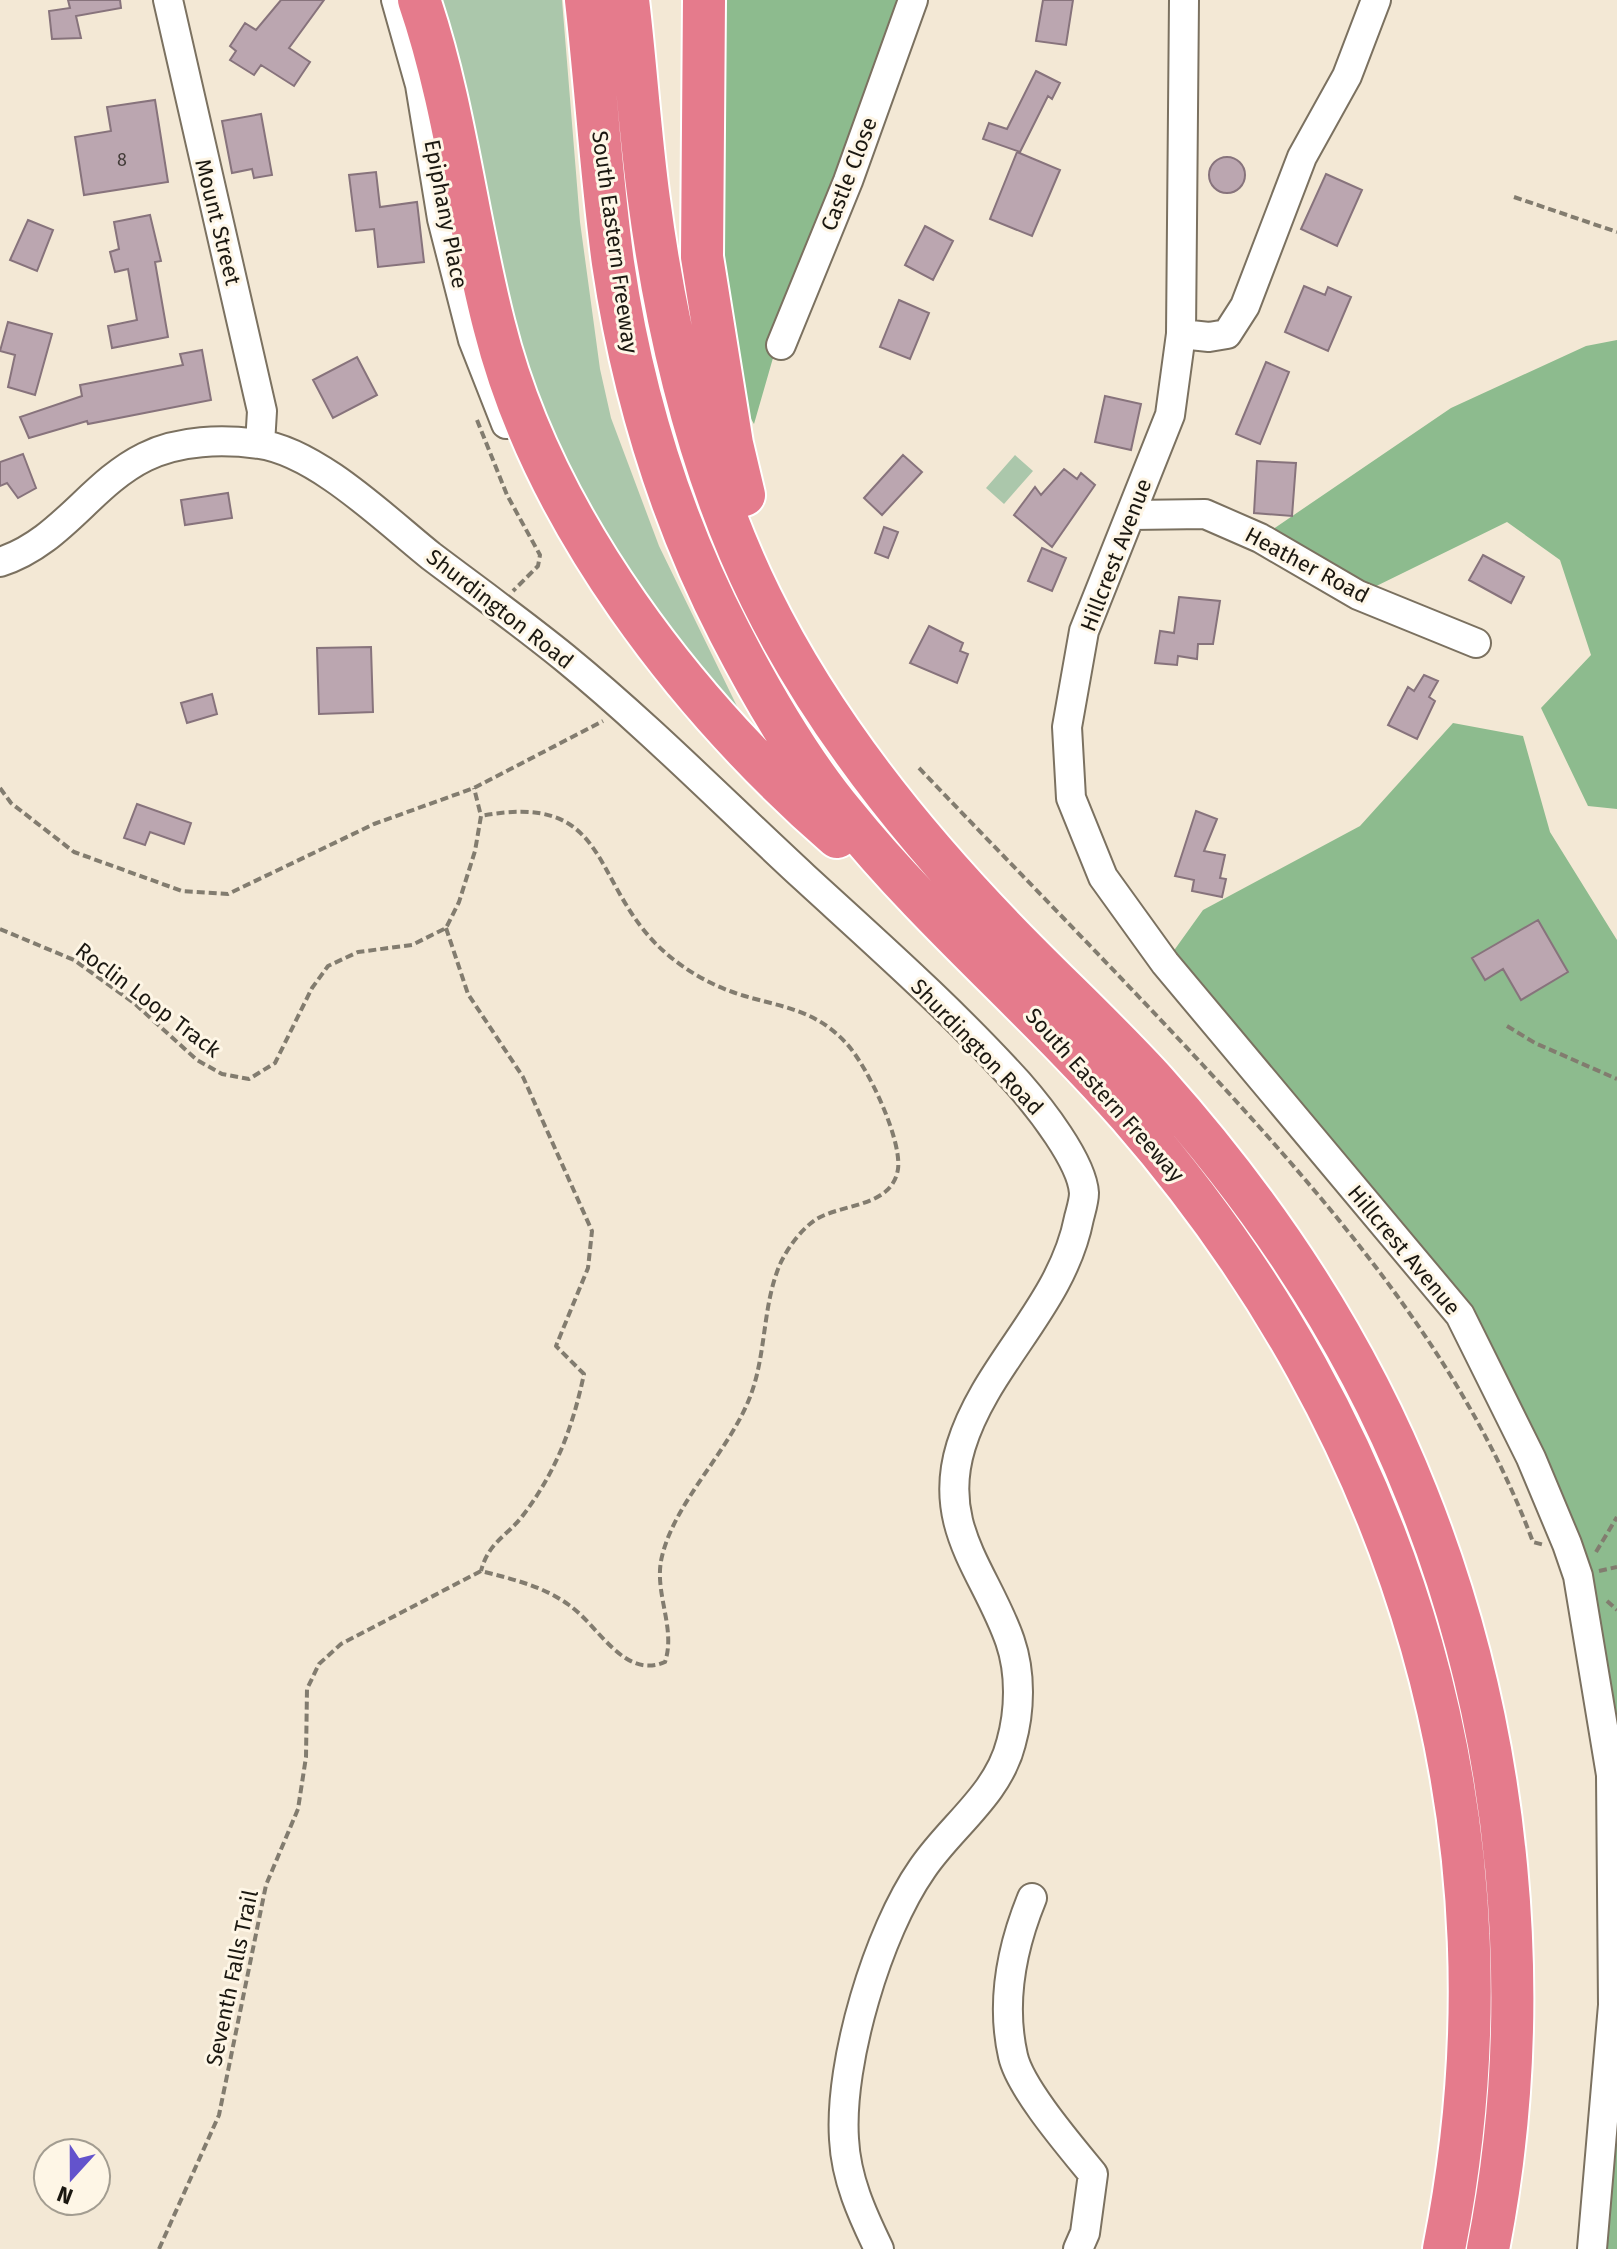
<svg xmlns="http://www.w3.org/2000/svg" width="1617" height="2249" viewBox="0 0 1617 2249" font-family="'Fira Sans',sans-serif">
	<rect width="100%" height="100%" fill="#f3e8d5"/>
	<!-- green -->
	<path fill="#abc7ab" d="M435,0H562L580,222L600,369L611,418L659,546L750,733L632,594L537,411Z
		M1015,455L1033,471L1004,504L986,488Z"/>
	<!-- forest -->
	<path fill="#8dbb8e" d="M718,0H900L777,344L754,424L743,405L717,280Z
		M1617,340V809L1588,806L1541,708L1591,655L1560,560L1507,522L1358,595L1260,538L1451,408L1586,346Z
		M1453,723L1523,736L1550,832L1617,940V2249H1592L1611,1775L1584,1619L1460,1315L1165,963L1203,910L1360,826Z"/>
	<!-- building -->
	<path fill="#bba6b0" stroke="#87737c" stroke-width="2" d="M68,0H120L121,8L76,16L81,38L52,39L49,11L70,8Z
		M281,0H324L289,48L310,62L294,86L261,65L254,75L230,60L236,51L230,46L245,23L256,30Z
		M1043,0H1073L1066,45L1036,41Z
		M1036,71L1060,83L1052,99L1048,96L1020,152L983,139L989,123L1007,129Z
		M155,100L168,182L84,195L75,137L111,131L107,107Z
		M261,114L272,175L254,178L252,169L232,173L222,121Z
		M1017,152L1060,170L1032,236L990,219Z
		M1209 175a18 18 0 1 1 36 0a18 18 0 1 1-36 0Z
		M376,172L380,207L417,202L424,262L378,267L374,229L356,231L349,175Z
		M1326,174L1362,190L1337,246L1301,229Z
		M150,215L161,261L155,262L168,337L112,348L108,326L137,320L128,269L115,272L110,252L119,249L114,222Z
		M28,220L53,230L37,271L10,260Z
		M925,226L953,241L933,280L905,265Z
		M1304,286L1325,295L1328,287L1351,297L1328,351L1285,332Z
		M899,300L929,313L910,359L880,347Z
		M8,322L52,334L35,395L8,387L15,355L0,351Z
		M202,350L211,400L88,424L87,421L29,438L20,417L82,396L80,385L183,365L180,354Z
		M357,357L377,395L333,418L313,380Z
		M1266,362L1289,372L1260,444L1236,434Z
		M1105,396L1141,404L1131,450L1095,442Z
		M23,454L36,488L18,498L7,483L0,486V462Z
		M903,455L922,472L882,515L864,498Z
		M1257,461L1296,463L1292,516L1254,513Z
		M1064,469L1077,479L1081,473L1095,485L1052,547L1014,515L1035,487L1041,495Z
		M228,493L232,518L185,525L181,500Z
		M884,527L898,532L888,558L875,553Z
		M1042,548L1066,558L1052,591L1028,581Z
		M1483,555L1524,577L1511,603L1469,580Z
		M1179,597L1220,601L1213,644H1198L1197,659L1178,656L1177,665L1155,663L1160,631L1174,633Z
		M929,626L963,643L960,651L968,654L957,683L910,663Z
		M371,647L373,712L319,714L317,648Z
		M1424,675L1438,681L1429,697L1435,701L1417,739L1388,725L1408,687L1414,691Z
		M212,694L217,714L187,723L181,703Z
		M137,804L191,823L184,844L150,832L145,845L124,838Z
		M1196,811L1217,819L1204,851L1225,855L1220,878L1226,879L1222,897L1192,891L1194,880L1175,876Z
		M1538,920L1568,972L1521,1000L1503,969L1485,980L1472,958Z"/>
	<g fill="none" stroke-linecap="round" stroke-linejoin="round">
		<defs>
			<path id="minor" d="M168,0L262,411L260,444
				M396,0L420,85L442,219L473,340L506,424
				M1184,0L1181,334L1170,415L1084,631L1067,727L1071,798L1103,877L1165,963L1460,1315L1531,1458L1567,1544L1578,1576L1611,1775L1613,2005L1592,2249
				M1181,334L1209,337L1227,334L1245,306L1302,157L1347,76L1376,0
				M781,345L848,181L913,0
				M1132,515L1205,514L1260,538L1358,595L1476,643
				M0,562C62,542 90,484 145,457C179,440 223,439 259,444C317,452 386,520 431,556C476,590 522,623 565,658C648,726 725,804 804,877C876,943 952,1010 1018,1083C1039,1107 1082,1161 1084,1193C1084,1201 1081,1210 1079,1218C1062,1306 986,1364 961,1446C936,1527 986,1572 1010,1641C1021,1673 1020,1711 1011,1743C998,1795 950,1827 922,1869C878,1932 839,2062 844,2139C846,2179 862,2214 879,2249
				M1032,1898C1012,1947 1001,2003 1013,2056C1020,2088 1071,2147 1093,2174L1085,2233L1078,2249"/>
			<path id="highway" d="M419,0C455,105 466,217 494,325C543,521 688,707 837,837
				M586,0C596,87 601,176 613,263C632,392 670,517 730,633C762,695 800,761 844,814C931,922 1038,1011 1129,1115C1406,1433 1527,1833 1444,2249
				M628,0C636,67 640,134 649,200C667,336 700,474 761,598C822,722 910,832 1006,931C1055,982 1108,1030 1156,1083C1264,1204 1357,1343 1417,1495C1511,1730 1537,2001 1488,2249
				M704,0L702,257L732,444L744,495"/>
		</defs>
		<!-- minor casing -->
		<use href="#minor" stroke="#7b7160" stroke-width="32"/>
		<!-- highway casing -->
		<use href="#highway" stroke="#fff" stroke-width="46"/>
		<!-- path -->
		<path stroke="#827c6f" stroke-width="4" stroke-dasharray="8 4" stroke-linecap="butt" d="M1514,197L1617,232
			M477,420L507,495L540,555L538,566L513,591
			M919,768C1021,875 1125,980 1225,1089C1348,1224 1468,1368 1533,1542L1544,1545
			M0,788L11,803L74,852L182,891L228,894L374,824L474,788L603,721
			M446,928L468,994L523,1077L592,1231L588,1268L556,1346L584,1374C573,1426 557,1470 524,1514C507,1537 489,1541 481,1571
			M0,929L74,960L134,1003L197,1060L222,1074L249,1079L275,1063L312,988L328,966L358,952L412,945L446,928L459,902L475,851L481,816L474,788
			M1507,1026L1535,1043L1617,1079
			M1596,1552L1617,1517
			M1599,1571L1617,1567
			M1607,1601L1617,1610
			M159,2249L219,2115L266,1885L298,1809L306,1757L307,1689L319,1664L341,1644L481,1571C512,1579 543,1586 569,1605C599,1626 624,1680 665,1662C676,1629 655,1595 661,1561C672,1504 729,1452 750,1397C767,1353 762,1304 781,1262C789,1246 801,1230 815,1220C841,1203 892,1208 898,1169C902,1139 867,1065 846,1043C814,1008 779,1007 738,994C708,984 679,967 656,944C590,876 608,792 481,816"/>
		<!-- minor -->
		<use href="#minor" stroke="#fff" stroke-width="28"/>
		<!-- highway -->
		<use href="#highway" stroke="#e57b8c" stroke-width="42"/>
	</g>
	<g text-anchor="middle" dominant-baseline="central" stroke-width="6" stroke-linejoin="round" paint-order="stroke">
		<!-- number labels -->
		<g font-size="18" fill="#433c39">
			<text x="122" y="160">8</text>
		</g>
		<!-- street labels -->
		<g font-size="22" fill="#1b1811" stroke="#fef6e6">
			<text transform="translate(849 174) rotate(-69)">Castle Close</text>
			<text transform="translate(446 214) rotate(79)">Epiphany Place</text>
			<text transform="translate(218 222) rotate(76)">Mount Street</text>
			<text transform="translate(615 242) rotate(82)">South Eastern Freeway</text>
			<text transform="translate(1116 555) rotate(-69)">Hillcrest Avenue</text>
			<text transform="translate(1307 565) rotate(28)">Heather Road</text>
			<text transform="translate(500 609) rotate(38)">Shurdington Road</text>
			<text transform="translate(148 1000) rotate(37)">Roclin Loop Track</text>
			<text transform="translate(977 1047) rotate(46)">Shurdington Road</text>
			<text transform="translate(1105 1095) rotate(48)">South Eastern Freeway</text>
			<text transform="translate(1404 1250) rotate(50)">Hillcrest Avenue</text>
			<text transform="translate(232 1978) rotate(-78)">Seventh Falls Trail</text>
		</g>
	</g>
	<!-- north arrow -->
	<g transform="translate(72 2177) rotate(201)"><circle r="38" fill="#fef6e6" stroke="#a39d91" stroke-width="2"/>
	<path d="M0-6L14 30L0 20L-14 30Z" fill="#6353cc"/>
	<text y="-12" font-size="22" font-weight="bold" text-anchor="middle" fill="#1b1811">N</text>
	</g>
</svg>
